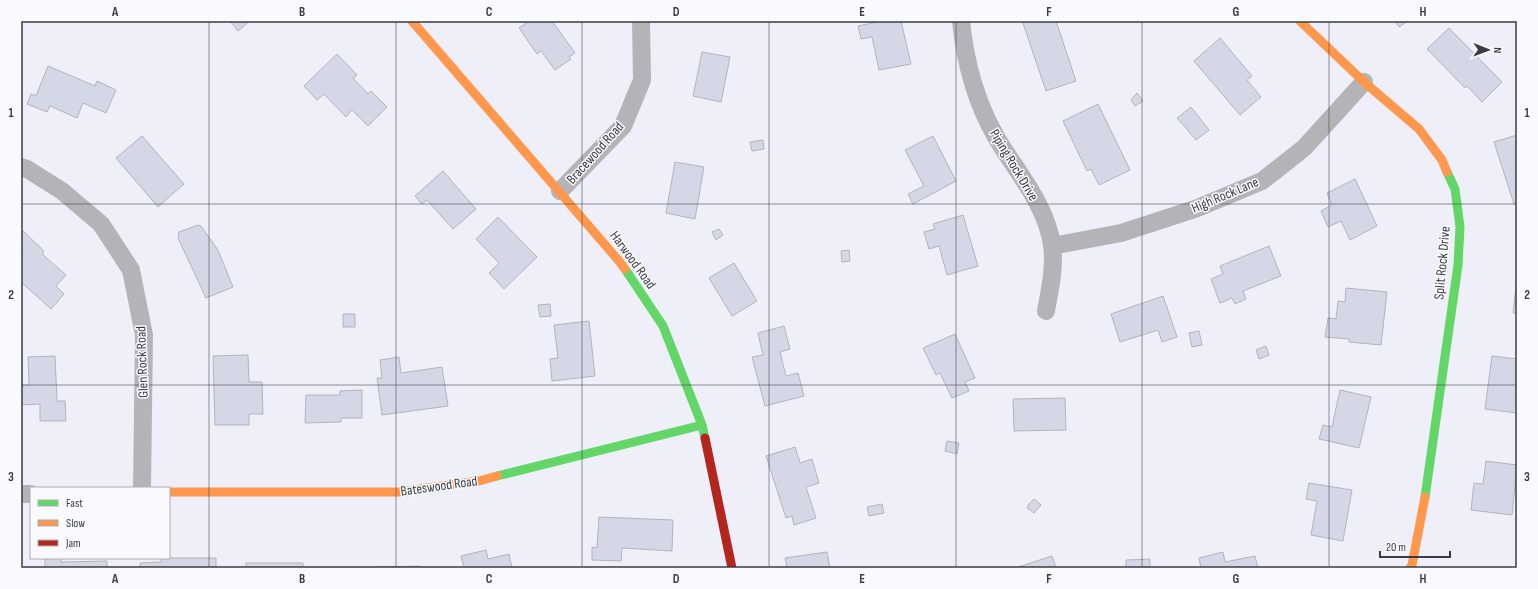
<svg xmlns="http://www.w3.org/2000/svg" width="1538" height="589" viewBox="0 0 1538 589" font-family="'Sofia Sans Condensed',sans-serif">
	<rect width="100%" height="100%" fill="#efeffa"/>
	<!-- building -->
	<path fill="#d4d8e6" stroke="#b1b4bc" d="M230,21H250L238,31Z
		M529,21H552L575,53L569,57L571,59L555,70L541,51L537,54L519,28Z
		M882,21H901L911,64L879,70L872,37L861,39L858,26Z
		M1029,21H1056L1076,81L1046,91L1023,23Z
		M1395,21H1408L1399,27Z
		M1449,28L1502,82L1482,102L1467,86L1465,88L1427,49Z
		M1220,38L1252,76L1247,80L1261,97L1240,115L1194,61Z
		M702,52L730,57L721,102L693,96Z
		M337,54L357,75L353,78L368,94L371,91L387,107L368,126L352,110L346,117L324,94L317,100L304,86Z
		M48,66L95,86L97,81L116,90L106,113L83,103L77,118L50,106L47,112L27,104L31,94L36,96Z
		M1137,93L1143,101L1135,106L1131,100Z
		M1098,104L1130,170L1099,185L1091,169L1087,171L1063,121Z
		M1191,107L1209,130L1196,140L1177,118Z
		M1517,135V203L1514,204L1494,142Z
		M142,136L184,184L158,207L116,158Z
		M933,136L956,181L913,204L908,194L924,186L905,150Z
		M763,140L764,149L752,151L750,142Z
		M675,162L704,167L695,219L666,213Z
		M443,171L476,209L453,229L427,200L422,204L415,196Z
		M1355,179L1377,226L1350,240L1341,221L1328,227L1321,211L1332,205L1327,193Z
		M963,215L978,266L947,275L939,246L929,249L924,232L935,229L933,224Z
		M498,217L537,257L504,289L489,273L499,263L476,239Z
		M198,225L201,226L218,250L233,287L206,298L178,238L179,232Z
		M719,229L723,235L716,240L712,232Z
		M22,230L43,250V255L66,275L56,286L64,294L51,309L21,282Z
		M1269,246L1281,276L1243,291L1246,299L1235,304L1232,298L1220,303L1211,279L1223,274L1220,266Z
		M849,250L850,261L842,262L841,251Z
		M734,263L757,301L732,316L709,278Z
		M1517,277V313H1513Z
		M1346,288L1387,292L1381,345L1349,342V339L1325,337L1328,318L1336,319L1338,301L1345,302Z
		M1163,296L1177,337L1162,342L1158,330L1120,342L1111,314Z
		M550,304L551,316L540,317L538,305Z
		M343,314H355V327H343Z
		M589,321L595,376L552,381L550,359L558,358L554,325Z
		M784,326L790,349L780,352L786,376L798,373L804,396L765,406L752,357L763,355L758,333Z
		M1199,331L1202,345L1192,347L1189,333Z
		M955,334L975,378L965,382L969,391L952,398L940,373L936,375L923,348Z
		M1266,346L1269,355L1259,359L1256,350Z
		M248,355L249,382H262L263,414H249V425H215L213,356Z
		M55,356L57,401H65L66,421H40V404L21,405V385H29L28,357Z
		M1492,356L1517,359V413L1485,409Z
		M399,357L401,373L442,367L448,406L382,415L377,378H382L380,360Z
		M362,390V418H341V422L305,423L306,395H340V391Z
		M1340,390L1371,397L1359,448L1319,439L1323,425L1332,427Z
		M1065,398L1066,430L1014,431L1013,399Z
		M947,441L959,443L957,454L945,451Z
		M795,447L800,463L812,459L819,483L806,487L816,518L794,525L792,516L786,518L766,456Z
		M1486,461L1517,465L1512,515L1471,510L1474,483L1483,484Z
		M1309,483L1352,490L1343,541L1311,535L1317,501L1306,499Z
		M1034,499L1041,505L1034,513L1027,508L1029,504Z
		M882,504L884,513L869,516L867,507Z
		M599,517L673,520L672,551L622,548L621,561L592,560V547L597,548Z
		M486,550L488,559L509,554L512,568H464L461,556Z
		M827,552L830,568H787L785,558Z
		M1223,552L1225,562L1255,556L1258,568H1201L1199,558Z
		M1052,556L1056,568H1015Z
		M45,558H61V562L107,561V568H45Z
		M161,558H216V568H140V563L161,562Z
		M1150,559V568H1126V560Z
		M246,563H303V568H246Z
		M420,566V568L375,567Z"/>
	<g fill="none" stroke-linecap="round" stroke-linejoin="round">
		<!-- street -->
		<path stroke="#b4b3b8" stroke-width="18" d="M961,21C965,61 976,102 996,137C1016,171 1046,204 1052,245C1055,267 1050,289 1046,311
			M21,167L27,169L62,191L101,224L131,270L144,335L142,488
			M560,191L623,126L642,80L641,21
			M1052,246L1121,233L1195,209L1262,181L1304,148L1364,82
			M21,494H31"/>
		<!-- fast -->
		<path stroke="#63d668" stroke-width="9" d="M625,269L663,326L702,425L705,438
			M497,476L702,425
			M1425,497L1458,265L1460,227L1455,189L1447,172"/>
		<!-- slow -->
		<path stroke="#ff974d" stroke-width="9" d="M412,21L619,261L625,269
			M1300,21L1364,82L1419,129L1442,160L1447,172
			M169,492H399L479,481L497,476
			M1410,568L1412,565L1425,497"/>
		<!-- jam -->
		<path stroke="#b3261e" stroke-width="9" d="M705,438L732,568"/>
	</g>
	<!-- grid -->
	<path fill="none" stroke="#3b3b43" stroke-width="1" stroke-opacity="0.55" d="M209,21V568M396,21V568M582,21V568M769,21V568M956,21V568M1142,21V568M1329,21V568M21,204H1517M21,385H1517"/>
	<g text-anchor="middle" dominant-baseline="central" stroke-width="3" stroke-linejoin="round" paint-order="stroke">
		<!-- street labels -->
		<g font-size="14" fill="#3b3b43" stroke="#f9fafe">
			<text transform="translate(595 153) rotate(-48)">Bracewood Road</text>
			<text transform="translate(1014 165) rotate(59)">Piping Rock Drive</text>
			<text transform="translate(1225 195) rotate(-23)">High Rock Lane</text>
			<text transform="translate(633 260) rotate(54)">Harwood Road</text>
			<text transform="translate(1442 263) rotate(-85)">Split Rock Drive</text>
			<text transform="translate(142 362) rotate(-92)">Glen Rock Road</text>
			<text transform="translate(439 486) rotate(-8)">Bateswood Road</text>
		</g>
	</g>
	<!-- border -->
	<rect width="1538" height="589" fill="none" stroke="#f9fafe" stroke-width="44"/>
	<!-- legend -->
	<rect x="30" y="487" width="140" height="72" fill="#f9fafe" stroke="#adaeb3"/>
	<rect x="38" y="500" width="20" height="6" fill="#63d668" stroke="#adaeb3"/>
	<text x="66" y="507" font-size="12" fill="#3b3b43">Fast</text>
	<rect x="38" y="520" width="20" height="6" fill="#ff974d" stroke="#adaeb3"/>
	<text x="66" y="527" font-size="12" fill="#3b3b43">Slow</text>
	<rect x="38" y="540" width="20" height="6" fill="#b3261e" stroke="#adaeb3"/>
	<text x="66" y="547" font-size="12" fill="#3b3b43">Jam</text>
	<!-- north arrow -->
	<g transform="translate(1488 50) rotate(91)" stroke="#f9fafe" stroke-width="3" paint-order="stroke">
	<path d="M0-3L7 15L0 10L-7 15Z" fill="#3b3b43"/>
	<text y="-6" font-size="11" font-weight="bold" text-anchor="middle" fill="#3b3b43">N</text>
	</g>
	<!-- scale -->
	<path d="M1380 551v6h70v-6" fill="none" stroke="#3b3b43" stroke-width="2"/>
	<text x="1386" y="551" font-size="12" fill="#3b3b43" stroke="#f9fafe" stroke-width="3" paint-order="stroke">20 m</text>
	<rect x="22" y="22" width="1494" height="545" fill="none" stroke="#3b3b43" stroke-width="1.5"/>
	<g font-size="13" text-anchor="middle" font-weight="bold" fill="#3b3b43">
		<text x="115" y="16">A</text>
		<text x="302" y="16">B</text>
		<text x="489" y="16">C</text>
		<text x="676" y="16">D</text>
		<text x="862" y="16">E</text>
		<text x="1049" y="16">F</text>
		<text x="1236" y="16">G</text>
		<text x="1423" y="16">H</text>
		<text x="11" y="117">1</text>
		<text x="1527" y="117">1</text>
		<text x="11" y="299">2</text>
		<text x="1527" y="299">2</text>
		<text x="11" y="481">3</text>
		<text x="1527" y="481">3</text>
		<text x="115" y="583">A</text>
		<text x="302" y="583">B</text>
		<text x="489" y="583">C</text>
		<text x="676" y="583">D</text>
		<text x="862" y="583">E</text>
		<text x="1049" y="583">F</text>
		<text x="1236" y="583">G</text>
		<text x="1423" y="583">H</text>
	</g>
</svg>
